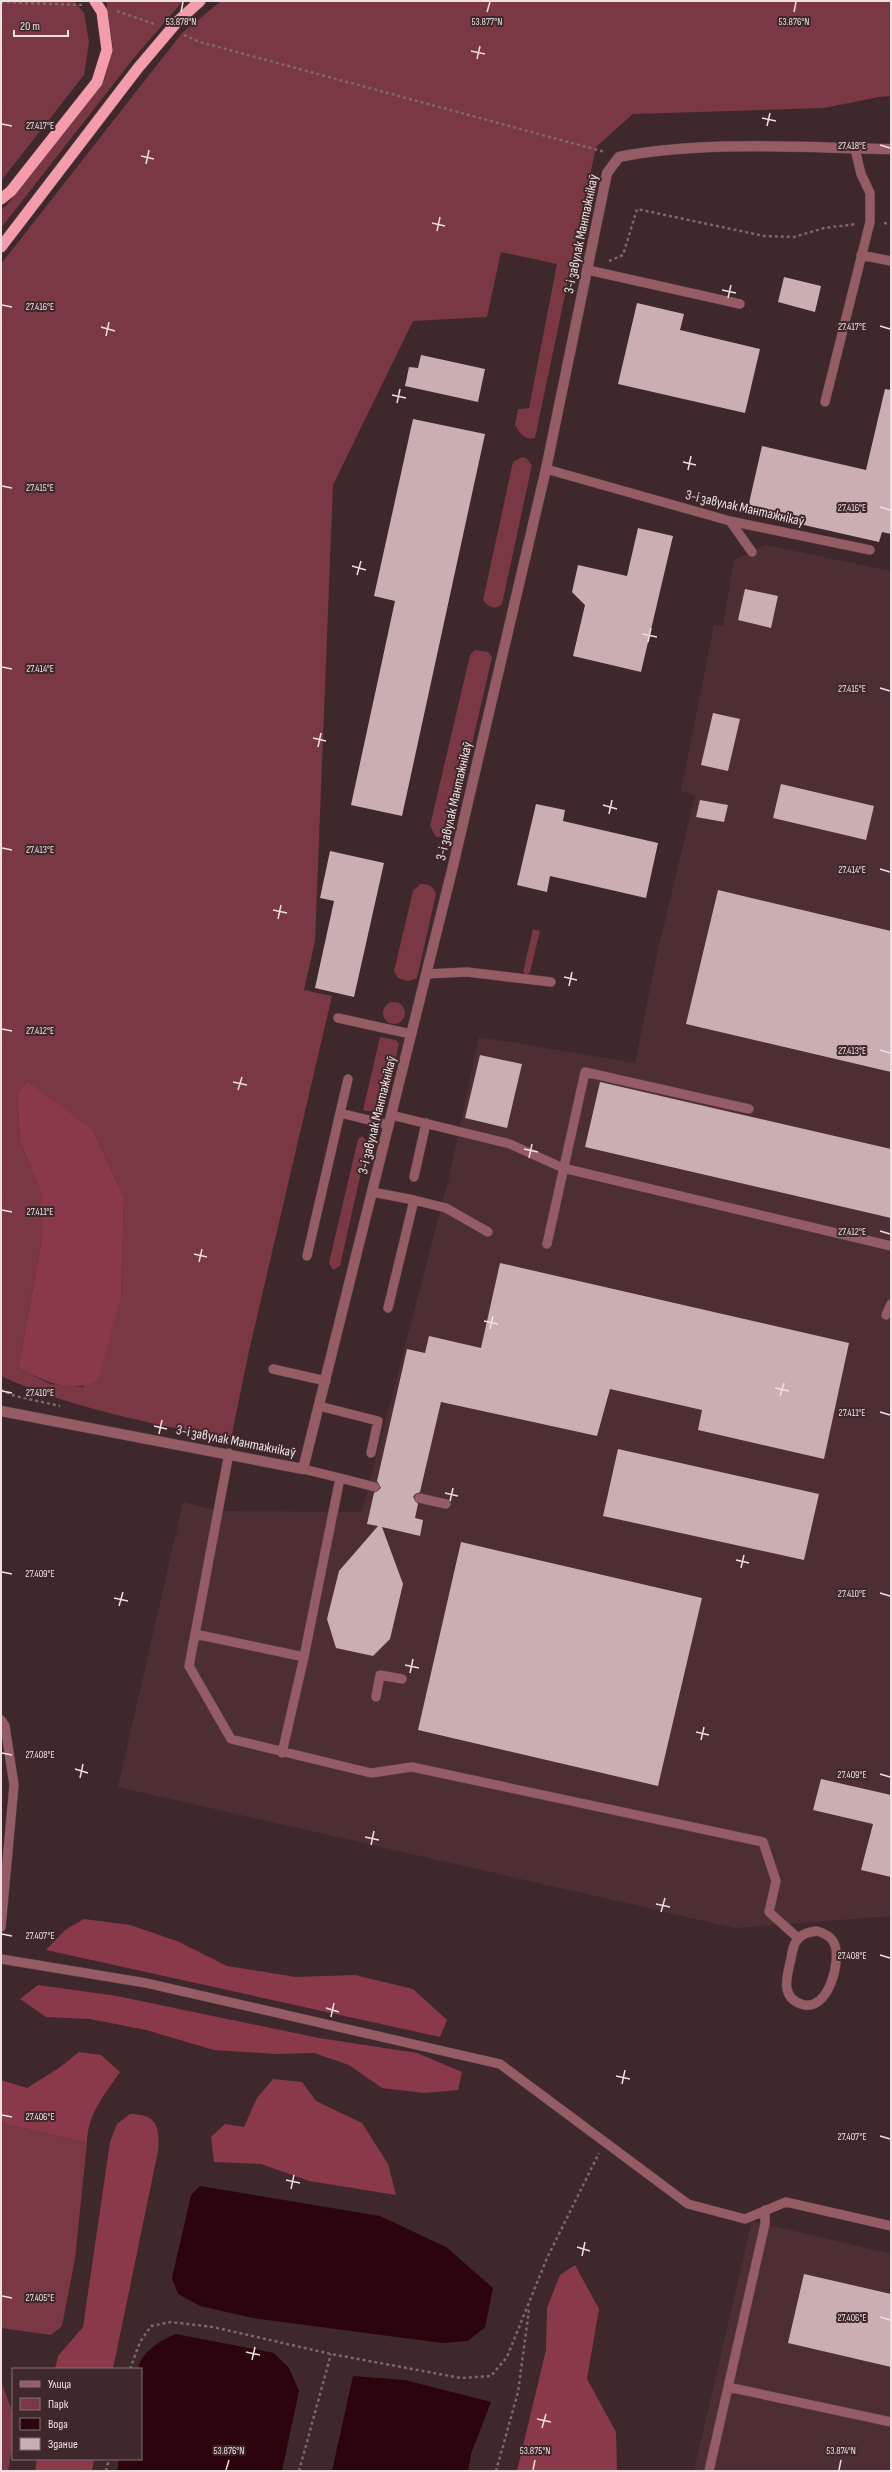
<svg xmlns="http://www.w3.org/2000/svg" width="892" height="2472" viewBox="0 0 892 2472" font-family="'Sofia Sans Condensed',sans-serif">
	<rect width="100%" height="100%" fill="#3e282b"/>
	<!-- built -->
	<path fill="#4d2f33" d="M765,545L891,571V1916L735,1928L118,1787L183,1502L219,1511L362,1512L449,1177L479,1037L635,1063L656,959L695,795L681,791L714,625L723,626L734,560Z
		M752,2221L891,2254V2471H694Z"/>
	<!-- green -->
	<path fill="#793844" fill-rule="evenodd" d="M1,1H74L84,13L89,42L84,75L1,181Z
		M106,1H183L133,59L1,228V209L6,206L104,80L113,48Z
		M221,1H891V96L879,97L824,108L633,114L596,147L535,438C525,441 520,433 515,425L518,409L529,408L557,264L501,252L487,317L413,321L333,485L315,941L304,990L332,996L249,1351L231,1439C154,1424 73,1409 1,1376V264L182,33ZM17,1094L93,1130L124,1198L121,1298L83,1387L50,1384L18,1368L42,1239V1195L20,1141Z
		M522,457L526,458L532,465L502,604C496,611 487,606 483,600L513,462Z
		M475,650L488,652L492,657L452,831L446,836L436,837L430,826L470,655Z
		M420,884C429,884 433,885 436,894L417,978L408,981L398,978L394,971L413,891Z
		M533,929L540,931L530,972L526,975L523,972Z
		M383 1013a11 11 0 1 1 22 0a11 11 0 1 1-22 0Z
		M380,1037L396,1040L399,1044L386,1100L373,1112L363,1110Z
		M362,1136L368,1141L340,1266L333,1270L329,1263L358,1139Z
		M1,2123L87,2143L75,2259L62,2326L51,2335L1,2328Z
		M1,2381L13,2414V2445L8,2471H1Z"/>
	<!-- forest -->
	<path fill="#893949" d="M28,1082L93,1130L124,1198L121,1298L98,1381C67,1394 45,1381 18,1368L42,1239V1195L20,1141L17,1094Z
		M84,1919L130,1925L177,1941L227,1966L296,1977L355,1975L413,1989L447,2020L440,2037L46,1950L65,1930Z
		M38,1985L117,1996L319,2038L417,2053L462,2072L458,2090L424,2093L382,2088L349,2065L314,2053L277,2054L214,2050L146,2030L90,2019L46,2017L20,1999Z
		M79,2052L101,2055L120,2072C105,2094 87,2115 87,2143L1,2123V2080L27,2088L59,2068Z
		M273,2079L302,2082L316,2101L362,2123L388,2164L396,2195L309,2181L261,2164L214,2162L211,2137L225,2124L244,2127L257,2098Z
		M130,2114C157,2114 160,2127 158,2151L113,2369H55L58,2356L83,2327L110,2142L117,2124Z
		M575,2265L599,2309L587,2379L616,2432L617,2471H517L546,2350L547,2308L560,2275Z
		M37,2459H94L92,2471H35Z"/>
	<!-- water -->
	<path fill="#2b040e" d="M200,2186L380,2216L446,2247L493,2288L485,2327L468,2341L442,2343L253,2318L200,2306L178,2294L172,2278L191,2195Z
		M176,2334L274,2353L289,2368L299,2391L282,2471H117L119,2459H141V2369H138C141,2352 161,2340 176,2334Z
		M353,2376L405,2380L491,2402L471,2454L468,2471H332Z"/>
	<!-- building -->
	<path fill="#cbaeb1" d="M784,277L821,286L815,312L778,302Z
		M637,303L684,314L680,330L760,349L745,413L618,384Z
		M421,355L485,369L478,402L405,386L409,367L418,368Z
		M885,389L891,390V534L882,532L879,542L747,512L762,446L866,470Z
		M413,419L485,434L402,816L351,805L395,601L374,596Z
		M638,528L673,536L641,672L573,656L585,605L572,592L578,565L627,576Z
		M745,589L778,596L771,628L738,620Z
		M713,713L740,719L728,771L701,765Z
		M781,784L874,806L866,840L773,818Z
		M700,800L728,805L724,822L696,817Z
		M536,804L565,810L563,821L658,843L646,898L550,876L547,892L517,885Z
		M330,851L384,863L354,997L315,988L334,901L320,898Z
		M718,890L891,931V1072L686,1024Z
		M480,1055L522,1064L507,1128L465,1118Z
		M600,1082L891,1149V1218L585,1147Z
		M500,1263L849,1343L824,1459L698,1430L702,1410L610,1389L597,1436L441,1402L420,1492L415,1494L413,1497L418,1504L415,1518L423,1520L420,1536L382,1527L403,1584L390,1639L373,1656L336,1648L327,1619L339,1571L378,1526L367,1524L374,1493L381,1488L377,1481L407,1349L425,1353L429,1336L481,1348Z
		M618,1449L819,1494L804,1560L603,1516Z
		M461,1542L702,1598L658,1786L418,1730Z
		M821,1779L891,1795V1877L861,1870L873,1824L813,1810Z
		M804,2274L891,2294V2367L788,2343Z"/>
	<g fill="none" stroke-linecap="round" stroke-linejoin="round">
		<defs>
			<path id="service" d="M861,255L891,261
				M588,270L740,304
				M825,402L870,222V193L861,174L855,149
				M546,469L730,521L870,550
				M730,521L752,552
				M426,974L467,972L551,982
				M338,1018L411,1034
				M340,1113L348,1079
				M391,1115L510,1144L563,1168L891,1246
				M414,1177L426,1123
				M372,1192L414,1200
				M547,1244L585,1072L749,1109
				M307,1256L340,1113L389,1125
				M388,1308L414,1200L446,1208L488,1232
				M886,1315L891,1304
				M273,1369L326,1381
				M319,1406L378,1421L371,1453
				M229,1453L189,1666L231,1739L371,1773L412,1767L763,1842L776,1881L769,1912L798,1938
				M340,1478L375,1487
				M419,1498L446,1504
				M195,1634L304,1657
				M376,1697L380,1675L402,1679
				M1,1720L5,1726L14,1785L1,1927
				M282,1753L304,1657L340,1478L303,1469
				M817,1931C824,1933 831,1936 834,1943C842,1958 829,2014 801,2004C780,1997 787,1975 791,1959C792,1952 793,1944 798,1939C803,1933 810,1932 817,1931Z
				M1,1959L146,1983L500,2064L688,2204L745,2219L786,2202L891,2226
				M728,2387L891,2422
				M709,2471L765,2224V2210"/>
			<path id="minor" d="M1,1411L303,1469L453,866L546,469L607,173L619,157C706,140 803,148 891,149"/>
			<path id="trunk" d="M1,199L11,191L97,82L107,50L102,12L95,1
				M1,247L138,68L177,22L200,1"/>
		</defs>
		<!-- service casing -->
		<use href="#service" stroke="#5a4548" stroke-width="10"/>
		<!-- minor casing -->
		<use href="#minor" stroke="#5a4548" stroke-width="11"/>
		<!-- trunk casing -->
		<use href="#trunk" stroke="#5a4548" stroke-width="12"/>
		<!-- path -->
		<path stroke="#7c686a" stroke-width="2.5" stroke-dasharray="3 3" stroke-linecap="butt" d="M1,2L83,5
			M117,11L157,25
			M184,35L200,42L605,152
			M884,223L891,224
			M609,261L623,255L637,209L764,236L794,237L824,228L857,224
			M1,1390L15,1396L60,1406
			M130,2369L140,2342L151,2326L171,2322L213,2327L331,2354L461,2378L491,2376L507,2357L547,2258L599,2153
			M106,2471L109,2459
			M299,2471L331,2354
			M496,2471L518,2392L529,2310"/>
		<!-- service -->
		<use href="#service" stroke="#955c65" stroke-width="9"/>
		<!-- minor -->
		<use href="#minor" stroke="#955c65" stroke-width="10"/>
		<!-- trunk -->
		<use href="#trunk" stroke="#f49cab" stroke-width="11"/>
	</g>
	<!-- ticks -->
	<path fill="none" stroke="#efdfe1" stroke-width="1.5" d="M181,12L183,2M487,12L490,2M794,12L796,2M471,51L485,54M477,59L480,46M762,118L776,121M2,124L12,126M767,126L770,113M880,145L890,148M141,156L154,159M146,164L149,150M432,223L445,226M437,231L440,217M722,290L736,293M728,298L731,285M2,305L12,307M880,326L890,329M101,327L115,331M106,336L109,322M392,395L406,398M397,403L400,389M683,462L696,465M688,470L691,456M2,486L12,488M880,507L890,510M352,566L366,570M357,575L361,561M643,634L657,637M648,642L651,628M2,667L12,669M880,688L890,691M313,738L326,741M318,747L321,733M603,805L617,809M609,814L612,800M2,848L12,850M880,869L890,872M273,910L287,913M278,919L281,905M564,977L577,980M569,986L572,972M2,1029L12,1031M880,1050L890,1053M233,1082L247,1085M238,1090L242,1077M524,1149L538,1152M529,1158L532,1144M2,1210L12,1212M880,1231L890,1234M194,1254L207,1257M199,1262L202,1249M484,1321L498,1324M490,1329L493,1316M775,1388L789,1391M2,1391L12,1393M780,1396L784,1383M880,1412L890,1415M154,1426L167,1429M159,1434L162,1420M445,1493L458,1496M450,1501L453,1488M736,1560L749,1563M741,1568L744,1555M2,1572L12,1574M880,1593L890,1596M114,1598L128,1601M119,1606L123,1592M405,1665L419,1668M410,1673L413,1659M696,1732L709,1735M701,1740L704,1727M2,1753L12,1755M75,1769L88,1773M880,1774L890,1777M80,1778L83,1764M365,1837L379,1840M371,1845L374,1831M656,1904L670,1907M661,1912L665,1898M2,1934L12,1936M880,1955L890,1958M326,2008L339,2012M331,2017L334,2003M616,2076L630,2079M622,2084L625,2070M2,2115L12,2117M880,2136L890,2139M286,2180L300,2183M291,2189L294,2175M577,2247L590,2251M582,2256L585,2242M2,2296L12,2298M880,2317L890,2320M246,2352L260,2355M252,2360L255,2347M537,2419L551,2422M542,2428L546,2414M226,2470L229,2460M533,2470L535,2460M839,2470L841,2460"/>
	<g text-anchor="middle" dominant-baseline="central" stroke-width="4" stroke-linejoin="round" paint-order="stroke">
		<!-- street labels -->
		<g font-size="14" fill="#efdfe1" stroke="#3e282b">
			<text transform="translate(581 234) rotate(-78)">3-і завулак Мантажнікаў</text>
			<text transform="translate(745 508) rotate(13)">3-і завулак Мантажнікаў</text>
			<text transform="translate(454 801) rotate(-77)">3-і завулак Мантажнікаў</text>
			<text transform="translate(377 1115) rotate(-76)">3-і завулак Мантажнікаў</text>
			<text transform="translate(236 1441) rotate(11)">3-і завулак Мантажнікаў</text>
		</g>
	</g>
	<g font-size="10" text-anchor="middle" fill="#efdfe1" stroke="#3e282b" stroke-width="4" stroke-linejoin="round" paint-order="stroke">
		<text x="181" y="25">53.878°N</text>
		<text x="487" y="25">53.877°N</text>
		<text x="794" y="25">53.876°N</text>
		<text x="40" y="129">27.417°E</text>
		<text x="852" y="149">27.418°E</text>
		<text x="40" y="310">27.416°E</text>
		<text x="852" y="330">27.417°E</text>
		<text x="40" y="491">27.415°E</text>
		<text x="852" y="511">27.416°E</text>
		<text x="40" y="672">27.414°E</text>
		<text x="852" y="692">27.415°E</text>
		<text x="40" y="853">27.413°E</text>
		<text x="852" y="873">27.414°E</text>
		<text x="40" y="1034">27.412°E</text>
		<text x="852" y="1054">27.413°E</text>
		<text x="40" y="1215">27.411°E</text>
		<text x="852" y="1235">27.412°E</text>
		<text x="40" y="1396">27.410°E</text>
		<text x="852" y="1416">27.411°E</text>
		<text x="40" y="1577">27.409°E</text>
		<text x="852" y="1597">27.410°E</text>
		<text x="40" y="1758">27.408°E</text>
		<text x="852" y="1778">27.409°E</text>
		<text x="40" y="1939">27.407°E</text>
		<text x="852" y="1959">27.408°E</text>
		<text x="40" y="2120">27.406°E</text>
		<text x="852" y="2140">27.407°E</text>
		<text x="40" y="2301">27.405°E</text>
		<text x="852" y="2321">27.406°E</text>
		<text x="229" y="2454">53.876°N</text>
		<text x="535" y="2454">53.875°N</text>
		<text x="841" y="2454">53.874°N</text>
	</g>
	<!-- border -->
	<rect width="892" height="2472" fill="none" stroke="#efdfe1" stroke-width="4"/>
	<!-- legend -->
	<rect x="12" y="2368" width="130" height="92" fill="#3e282b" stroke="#857174"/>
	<rect x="20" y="2381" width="20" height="6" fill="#955c65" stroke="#857174"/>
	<text x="48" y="2388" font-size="12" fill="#efdfe1">Улица</text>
	<rect x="20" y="2398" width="20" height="12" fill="#793844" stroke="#857174"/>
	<text x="48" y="2408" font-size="12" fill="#efdfe1">Парк</text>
	<rect x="20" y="2418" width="20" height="12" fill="#2b040e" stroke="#857174"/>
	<text x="48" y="2428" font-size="12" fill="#efdfe1">Вода</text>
	<rect x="20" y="2438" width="20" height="12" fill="#cbaeb1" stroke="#857174"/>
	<text x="48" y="2448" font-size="12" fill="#efdfe1">Здание</text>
	<!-- scale -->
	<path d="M14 30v6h54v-6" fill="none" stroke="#efdfe1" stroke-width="2"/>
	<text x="20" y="30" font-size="12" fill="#efdfe1" stroke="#3e282b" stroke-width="3" paint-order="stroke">20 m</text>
</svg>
